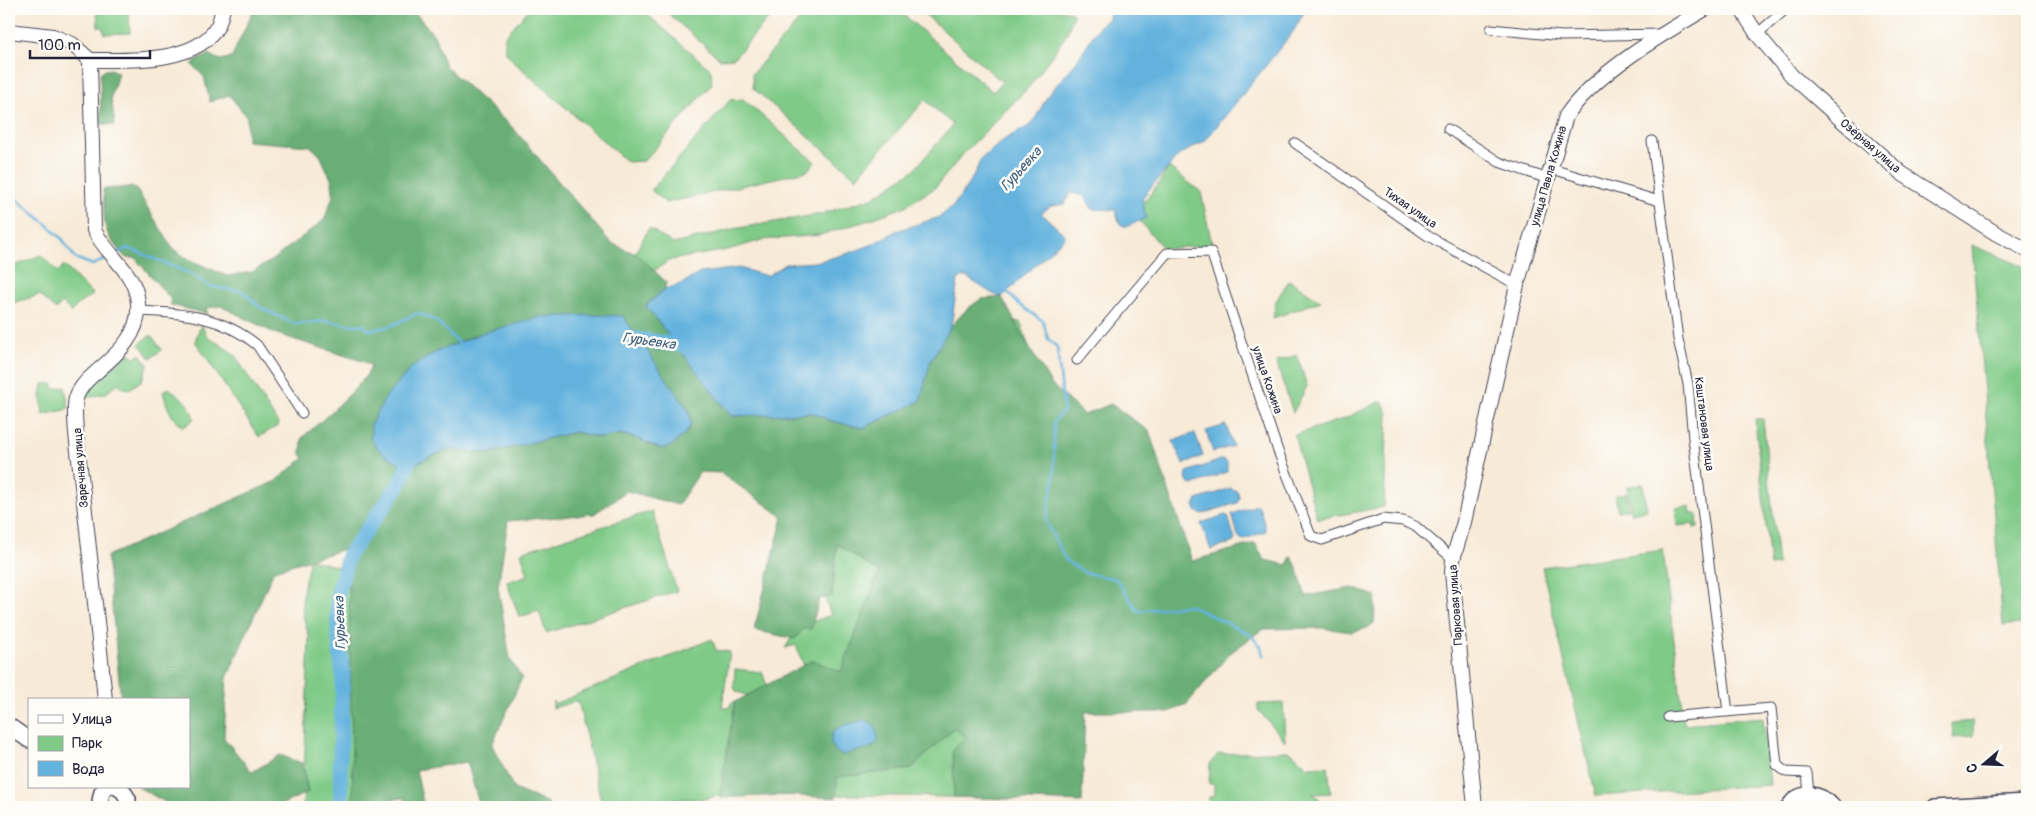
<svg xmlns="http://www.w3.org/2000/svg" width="2036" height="816" viewBox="0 0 2036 816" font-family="Pangolin,sans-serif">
	<rect width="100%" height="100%" fill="#fdfcf7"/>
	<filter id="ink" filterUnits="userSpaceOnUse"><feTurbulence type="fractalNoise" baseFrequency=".02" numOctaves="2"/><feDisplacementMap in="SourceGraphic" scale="10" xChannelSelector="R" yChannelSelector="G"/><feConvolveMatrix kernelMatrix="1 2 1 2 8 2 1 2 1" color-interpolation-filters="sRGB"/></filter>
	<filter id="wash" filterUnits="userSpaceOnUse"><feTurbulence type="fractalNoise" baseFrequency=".0096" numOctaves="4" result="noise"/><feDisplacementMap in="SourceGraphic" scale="20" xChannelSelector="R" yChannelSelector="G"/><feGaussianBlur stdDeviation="1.12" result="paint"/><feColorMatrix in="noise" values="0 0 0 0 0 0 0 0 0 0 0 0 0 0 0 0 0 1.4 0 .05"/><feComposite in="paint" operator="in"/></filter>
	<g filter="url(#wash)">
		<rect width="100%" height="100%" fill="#f7ead7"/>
		<!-- green -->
		<path fill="#7fca87" stroke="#507661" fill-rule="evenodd" d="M97,9H129L130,33L105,34L102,27H98Z
			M529,9H641L711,70L712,84L644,161L627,162L514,62L505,51V36Z
			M663,9H777L734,58L720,59Z
			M809,9H897L993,92L1002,82L919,9H1055L1072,12L1073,16L1067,34L1030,86L965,152L935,188L904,207L866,221L820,235L762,240L728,250L670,260L626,290L629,264L649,228L673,244L733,229L821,214L872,198L914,170L953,125L925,100L856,178L753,88L752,74Z
			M743,99L815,162L807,171L666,203L651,190L730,100Z
			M1169,167L1201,192L1212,245L1164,249L1133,213L1154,190Z
			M1972,245L2027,268V623L2003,626Z
			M41,255L58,272L64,265L93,295L80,303L71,312L62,303L56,310L40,295L9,304V268Z
			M1289,280L1321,301L1273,318L1276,301Z
			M996,314L1021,323L1037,371L987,798L855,795L714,796V797L703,799L601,801L578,701L553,708V701L554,704L712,639L716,650L730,652L722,707L729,708L731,703L737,701L762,710L802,714L740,693L736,691L734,687L735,669L762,672L773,702L807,674L796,645L785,648L798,627L831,615L799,530ZM862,753L861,775H798Z
			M201,324L207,336L234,354L279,425L259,437L195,341Z
			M151,335L162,350L151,358L139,344Z
			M130,353L135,358L140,354L148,365L142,380L130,389L123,388L119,383L105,394L83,398L93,383Z
			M1297,355L1307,386L1293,413L1276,362Z
			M43,384H53V389L65,387L69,407L65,410L43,415L41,397Z
			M168,388C180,395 191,405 194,419L184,427C171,420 166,405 163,391Z
			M1382,401L1388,413L1384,507L1317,519L1294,435L1343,419Z
			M1755,419H1763L1778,565L1770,566Z
			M1643,484L1647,510L1631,513L1627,487Z
			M1626,493L1628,509L1618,511L1615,495Z
			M1690,506L1691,514H1697L1698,528H1694L1693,524L1677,526L1675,508Z
			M652,511L677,591L546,633L539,611L519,617L507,582L528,575L521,552Z
			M1663,550L1684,724L1763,717L1770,785L1596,796L1542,567Z
			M308,559L366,574L362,807H303L309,636C298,605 302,594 309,563Z
			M1283,703L1285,741L1258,710V704Z
			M1973,721L1974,736L1953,738L1952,723Z
			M1287,751L1291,752L1308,767L1328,766L1331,793L1313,794L1320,799L1315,807H1208L1209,797L1214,796V784H1209L1210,764L1218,754Z"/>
		<!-- forest -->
		<path fill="#67ae74" stroke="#446858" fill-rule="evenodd" d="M254,9H412L434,35L445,66L513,128L611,243L638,255L666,282L665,289L646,305L731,416L814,413L832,421L863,428L920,401L931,360L951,326L967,309L981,299L1002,297L1023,337L1051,384L1084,415L1111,404L1149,431L1192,561L1255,543L1265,560L1287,565L1291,556C1300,569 1300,582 1306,596L1352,588L1376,596L1374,623L1367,628L1352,632L1322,628L1263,629L1229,654L1187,704L1169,712H1085L1082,802L954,797L953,750L966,737L954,728L911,769L837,777L836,798L783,795L719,798L735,702L813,660L841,672L879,572L837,544L832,596L819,599L811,629H803L795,639L754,630L783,517L721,473L700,472L678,505L627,491L594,514L508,521L498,587L510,659L522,678L492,745L514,789L548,803L549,807H480L467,762L416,770L424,807H408L404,798L353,805L348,548L274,570L227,678L224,738L252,772L280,755L302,763L308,792L277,807H174L138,787H189V700H121L107,556L276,481L304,458L301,454L302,438C316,425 369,381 371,366L365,362L274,333L221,306L206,308L208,314L171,305L170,298L135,258H126C99,230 106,224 103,189L135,187L173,249L188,259L227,276L252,272L272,260L324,220L333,196L332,181L320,155L310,146L247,141V117L229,95L210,102L204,77L192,65L195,61L210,54C217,61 224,61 232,56ZM479,334L665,378L688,410L691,424L686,433L671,446L650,445L639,439L620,434L601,438L575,432L489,453L448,449L407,467L434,353Z
			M111,69L118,73L111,97L115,125L101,124L100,74L102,71Z"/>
		<!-- water -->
		<path fill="#64b2de" stroke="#436a8c" d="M1110,9H1306L1293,32L1205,141L1179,155L1142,198L1146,218L1126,227L1120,224L1115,210L1092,209L1085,196L1070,193L1065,204L1051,206L1041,213L1066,236L1002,297L993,294L966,277H962L958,280L951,326L931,360L920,401L863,428L832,421L814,413L731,416L646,306L665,289L681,284L700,273L739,268L767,276L785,264L816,262L846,254L871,245L896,231L940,217L954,205L973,177L981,159L1005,139L1029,126L1036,117L1048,95L1074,65L1100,25L1109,19Z
			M593,315L623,316L688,410L691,424L686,433L671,446L661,449L639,439L620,434L601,438L575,432L489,453L448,449L407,467L383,454L371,440V424L386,397L411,368L434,353L482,333L541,317Z
			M1226,425L1233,446L1213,452L1206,431Z
			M1195,433L1203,456L1183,464L1173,441Z
			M1223,459L1227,462V472L1192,485L1188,483L1186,477L1187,472Z
			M1231,488L1238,492L1239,497L1237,503L1202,514L1196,511L1194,505L1197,500Z
			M1257,505L1259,506L1266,531L1242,540L1238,536L1232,514Z
			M1225,515L1228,516L1235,540L1234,542L1211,550L1201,523Z
			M866,720C876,725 877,730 878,741L873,747L842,755C835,751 831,747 831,740C831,724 854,724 866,720Z"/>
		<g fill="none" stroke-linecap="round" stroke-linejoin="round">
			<!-- stream -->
			<path stroke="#64b2de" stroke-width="2.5" d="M9,193L48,225L63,240L75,258L93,265L107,258
				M117,253L128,248L194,275L208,286L231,290H241L261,308L295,324L328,321L352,325H363L369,330L388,327L418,313L436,321L460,344
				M1007,292L1020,305L1043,321L1048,339L1057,347L1064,410L1054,422V481L1046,521L1066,561L1086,573L1116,579L1138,611L1189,605L1250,634L1261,647L1263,655"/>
			<!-- river -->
			<path stroke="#64b2de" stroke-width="15" d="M620,337L697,347
				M341,807L340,755L343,675L338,634L337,597L348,556L399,485L407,467L412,447"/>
		</g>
	</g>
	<g filter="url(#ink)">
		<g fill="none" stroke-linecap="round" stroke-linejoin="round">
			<defs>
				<path id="street" d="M1491,29L1562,36L1661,34
					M1757,34L1786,9
					M1448,129L1499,162L1548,179
					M1652,141L1678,339L1688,384L1693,438L1728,712
					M1295,143L1428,236L1517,285
					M1552,169L1659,201
					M139,311C183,313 222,316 257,345L302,413
					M1077,360L1167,253L1211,252L1278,451L1311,536L1322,540L1383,519L1403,521L1415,526L1453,559
					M1668,717L1771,708L1777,765L1786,772L1807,773L1809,794"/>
				<path id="secondary" d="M1741,9L1757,34L1792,76L1901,173L1997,234L2027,250
					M9,31L53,36L72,44L90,60
					M90,60L94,230C107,256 136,272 138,303C141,335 116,355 94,374C87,380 79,388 76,398C72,416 80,464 82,485C90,556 98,628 105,700
					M90,60C126,60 196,64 217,27C220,22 221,15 223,9
					M1475,807L1452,572L1453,559L1464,522L1517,285L1566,116C1594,74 1662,34 1705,9"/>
				<path id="primary" d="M9,726L29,740
					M117,787L123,791L128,799L126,807
					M103,807L100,801L102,792L107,787
					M1789,807C1799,789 1821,793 1833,807
					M1935,807L2027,802"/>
			</defs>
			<!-- street casing -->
			<use href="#street" stroke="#424052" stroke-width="11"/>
			<!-- secondary casing -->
			<use href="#secondary" stroke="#424052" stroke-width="16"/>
			<!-- primary casing -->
			<use href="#primary" stroke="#424052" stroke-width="18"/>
			<!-- street -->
			<use href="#street" stroke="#fff" stroke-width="9"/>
			<!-- secondary -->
			<use href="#secondary" stroke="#fff" stroke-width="14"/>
			<!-- primary -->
			<use href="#primary" stroke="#fff" stroke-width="15"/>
		</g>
	</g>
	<g text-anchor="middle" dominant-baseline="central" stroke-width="5" stroke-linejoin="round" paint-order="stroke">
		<!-- street labels -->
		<g font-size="12" fill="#22223b" stroke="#fdfcf7">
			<text transform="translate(1870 146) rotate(41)">Озёрная улица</text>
			<text transform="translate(1549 176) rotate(-74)">улица Павла Кожина</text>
			<text transform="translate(1410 208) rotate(35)">Тихая улица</text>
			<text transform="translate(1267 380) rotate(71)">улица Кожина</text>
			<text transform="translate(1704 424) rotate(83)">Каштановая улица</text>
			<text transform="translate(81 468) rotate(-95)">Заречная улица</text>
			<text transform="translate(1456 605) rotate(-94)">Парковая улица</text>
		</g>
		<!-- water labels -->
		<g font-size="14" font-style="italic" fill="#3c5c7c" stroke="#fdfcf7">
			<text transform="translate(1021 169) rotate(-48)">Гурьевка</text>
			<text transform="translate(649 341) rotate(8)">Гурьевка</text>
			<text transform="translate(340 623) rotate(-92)">Гурьевка</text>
		</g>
	</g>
	<!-- margin -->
	<rect width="2036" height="816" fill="none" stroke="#fdfcf7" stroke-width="30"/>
	<!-- legend -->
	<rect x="28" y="698" width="162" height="90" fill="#fdfcf7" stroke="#a5a5ac"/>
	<rect x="38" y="715" width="25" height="8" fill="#ffffff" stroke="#a5a5ac"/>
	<text x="72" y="724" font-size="15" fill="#22223b">Улица</text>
	<rect x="38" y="736" width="25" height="15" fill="#7fca87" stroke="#a5a5ac"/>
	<text x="72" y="748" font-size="15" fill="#22223b">Парк</text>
	<rect x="38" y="761" width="25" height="15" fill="#64b2de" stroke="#a5a5ac"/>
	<text x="72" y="774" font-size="15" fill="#22223b">Вода</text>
	<!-- north arrow -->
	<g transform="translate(1984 764) rotate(251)" stroke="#fdfcf7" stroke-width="4" paint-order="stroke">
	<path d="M0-4L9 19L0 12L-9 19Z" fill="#22223b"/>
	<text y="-8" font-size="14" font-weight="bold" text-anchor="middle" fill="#22223b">С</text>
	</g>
	<!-- scale -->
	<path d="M30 50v8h120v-8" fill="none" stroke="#22223b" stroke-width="2.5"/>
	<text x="38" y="50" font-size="15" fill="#22223b" stroke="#fdfcf7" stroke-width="4" paint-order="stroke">100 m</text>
</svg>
